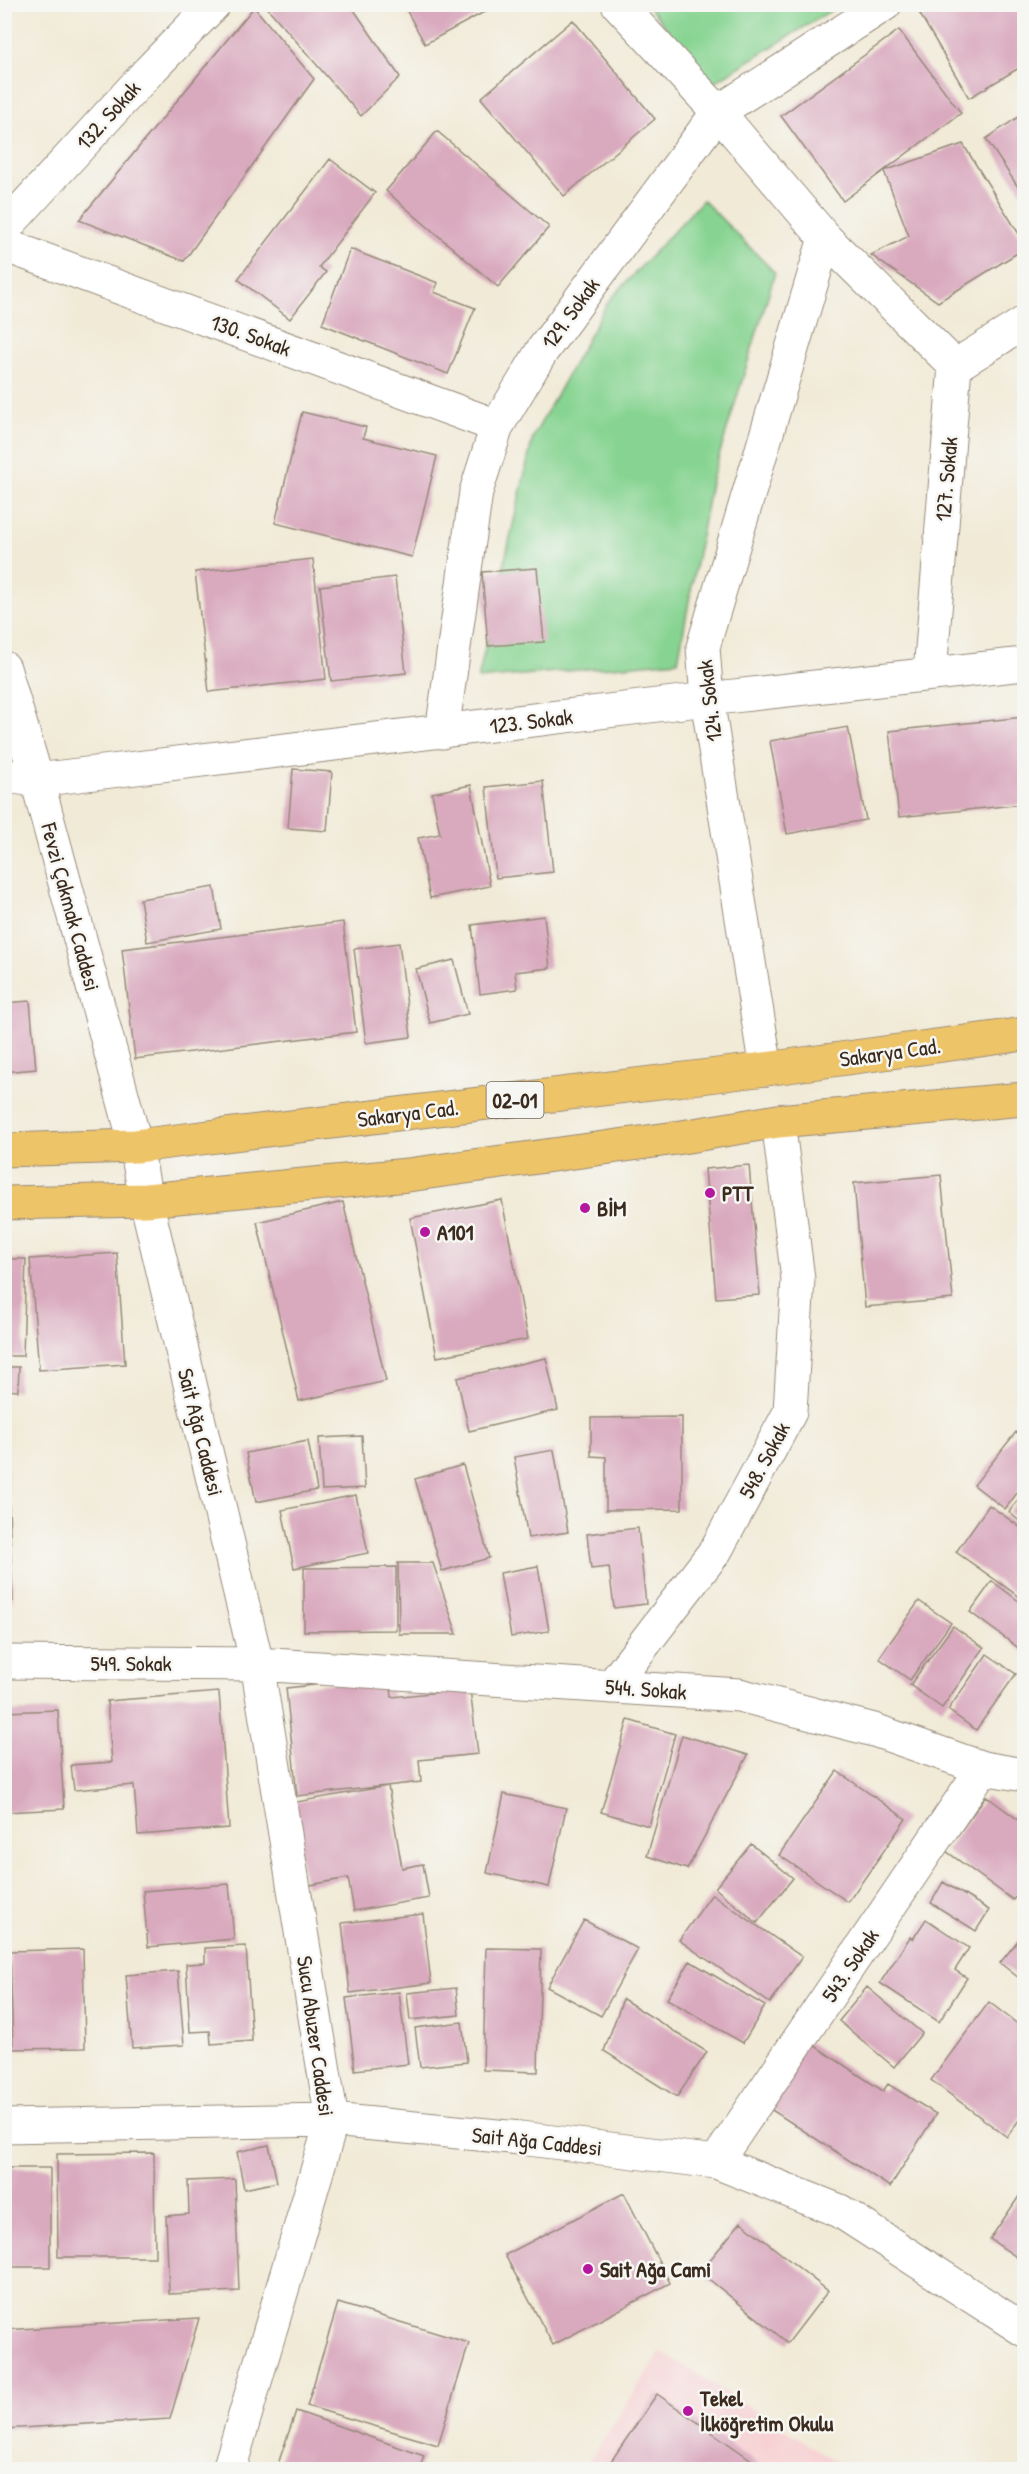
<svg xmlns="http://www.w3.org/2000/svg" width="1029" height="2474" viewBox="0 0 1029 2474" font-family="'Patrick Hand',sans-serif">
	<rect width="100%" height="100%" fill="#f6f6f2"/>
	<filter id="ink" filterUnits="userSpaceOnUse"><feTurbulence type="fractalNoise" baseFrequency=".0167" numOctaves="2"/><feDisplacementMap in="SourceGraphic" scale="12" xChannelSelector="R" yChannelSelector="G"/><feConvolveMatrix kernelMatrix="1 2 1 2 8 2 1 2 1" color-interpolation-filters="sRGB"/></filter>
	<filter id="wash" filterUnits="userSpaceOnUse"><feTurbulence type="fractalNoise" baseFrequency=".008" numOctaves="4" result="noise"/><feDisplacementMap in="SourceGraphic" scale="24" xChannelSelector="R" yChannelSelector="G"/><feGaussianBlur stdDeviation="1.35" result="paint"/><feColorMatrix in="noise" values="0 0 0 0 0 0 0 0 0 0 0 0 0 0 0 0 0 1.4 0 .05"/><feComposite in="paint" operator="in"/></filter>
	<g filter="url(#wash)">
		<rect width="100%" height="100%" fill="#f1ead7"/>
		<!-- built -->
		<path fill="#f7cfd2" d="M661,2352L848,2469L583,2470Z"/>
		<!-- green -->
		<path fill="#87d492" stroke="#617f58" stroke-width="1.5" d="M647,5H840L713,83Z
			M703,200L775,273L711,482L678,661L478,679L533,437L608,302Z"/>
		<g id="blocks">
			<!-- building -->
			<path fill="#d9a9be" d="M264,4H350L400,77L361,116Z
				M403,4H499L425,44Z
				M914,4H1024V65L969,98Z
				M254,7L314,79L184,261L79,220Z
				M573,20L655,119L564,196L481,98Z
				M899,30L961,113L843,201L781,116Z
				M1024,113V196L986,139Z
				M437,131L549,227L498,287L386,191Z
				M963,144L1024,242V249L938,302L871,255L909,236L884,171Z
				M330,159L375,193L319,267L326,272L290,319L238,279Z
				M350,249L438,283L434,292L475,308L448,374L322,324Z
				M302,412L366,427L363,438L437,456L412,557L275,523Z
				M313,559L326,679L209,692L195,572Z
				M537,568L544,642L488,646L482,572Z
				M395,577L406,673L331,681L320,586Z
				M1024,717V804L899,817L889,731Z
				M848,727L866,820L787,834L770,741Z
				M293,769L332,772L327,831L288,828Z
				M543,781L553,872L496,878L486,787Z
				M471,785L490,886L430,898L418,838L440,834L432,793Z
				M214,887L221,929L147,942L140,899Z
				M544,916L550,968L515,972L517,989L480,994L472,925Z
				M343,922L356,1032L135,1059L122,949Z
				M399,943L411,1037L366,1043L354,949Z
				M454,960L468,1014L430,1023L416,969Z
				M30,1001L36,1069L4,1072V1003Z
				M749,1165L760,1295L716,1298L705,1169Z
				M941,1175L953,1299L865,1307L854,1183Z
				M502,1200L528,1339L437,1357L410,1218Z
				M343,1202L386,1381L299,1401L257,1222Z
				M117,1253L125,1364L39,1370L30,1259Z
				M4,1259H26L23,1356H4Z
				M546,1358L558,1410L469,1431L457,1378Z
				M4,1367H19L18,1391L4,1390Z
				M682,1417V1509L606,1510V1457L591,1456V1418Z
				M1016,1432L1024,1439V1484L1005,1509L974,1485Z
				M362,1436L365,1488L322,1490L319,1438Z
				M308,1441L317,1490L256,1502L246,1453Z
				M554,1450L568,1532L528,1538L514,1457Z
				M4,1464H7L13,1601L4,1602Z
				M463,1465L489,1558L442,1571L415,1479Z
				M1024,1493V1525L1009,1512Z
				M356,1495L368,1553L294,1568L282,1510Z
				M989,1505L1024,1530V1600L956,1552Z
				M638,1528L646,1604L614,1608L609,1567L591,1569L587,1534Z
				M398,1563H433L457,1634H399Z
				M538,1566L549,1631L511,1637L500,1573Z
				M396,1567V1630L304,1631V1568Z
				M992,1581L1024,1605V1652L970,1612Z
				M919,1601L951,1623L910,1680L879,1658Z
				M953,1626L984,1648L942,1708L910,1685Z
				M987,1654L1016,1674L976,1730L948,1710Z
				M390,1677L392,1697L470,1689L478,1754L419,1760L421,1782L297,1796L286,1688Z
				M219,1692L229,1828L138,1835L134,1785L74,1790L71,1765L112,1762L107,1701Z
				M58,1710L64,1809L4,1812V1712Z
				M628,1720L675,1734L649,1826L601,1812Z
				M682,1735L748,1755L687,1869L647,1856Z
				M837,1771L906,1819L848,1902L779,1855Z
				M388,1786L402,1868L423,1864L429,1898L354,1911L348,1878L305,1886L291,1803Z
				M504,1794L566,1808L549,1887L487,1873Z
				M986,1796L1024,1824V1885L1013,1900L946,1851Z
				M751,1844L793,1878L757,1923L715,1888Z
				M943,1882L989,1910L976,1931L931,1903Z
				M229,1884L234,1939L148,1947L143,1891Z
				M712,1894L802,1957L770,2003L679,1940Z
				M423,1914L431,1983L350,1993L342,1923Z
				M926,1919L969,1948L955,1970L967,1978L939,2022L880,1983L910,1937L913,1939Z
				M584,1920L638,1949L601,2016L547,1987Z
				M1024,1933V1982L1000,1963Z
				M246,1946L252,2041L211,2044L210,2031L190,2032L186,1964L205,1963V1948Z
				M486,1948L541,1949L538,2072L483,2070Z
				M83,1949L85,2048L13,2049L10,1951Z
				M690,1961L765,2006L743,2043L667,1999Z
				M178,1971L184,2045L132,2048L126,1975Z
				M867,1987L922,2033L894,2067L839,2021Z
				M456,1988L459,2015L410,2020L407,1993Z
				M399,1992L408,2064L355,2070L346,1998Z
				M4,1998L10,1999L6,2043H4Z
				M623,1999L707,2052L677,2097L604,2051Z
				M989,2002L1024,2029V2113L1007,2137L931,2080Z
				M462,2022L467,2062L420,2067L415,2028Z
				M803,2038L883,2091L888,2084L936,2114L890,2187L761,2103Z
				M269,2145L277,2182L244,2189L237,2152Z
				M154,2153L155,2257H58L57,2154Z
				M4,2168H50V2267H4Z
				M235,2179L239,2291L169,2294L166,2216L189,2214L188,2181Z
				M1024,2189V2262L990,2239Z
				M624,2193L670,2283L553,2345L505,2255Z
				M741,2222L828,2291L788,2343L700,2272Z
				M338,2303L469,2343L438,2445L307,2406Z
				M199,2318L170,2419L4,2429V2330Z
				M657,2394L766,2470H605Z
				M296,2411L424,2456L419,2470H276Z"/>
		</g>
	</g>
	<g filter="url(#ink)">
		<use href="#blocks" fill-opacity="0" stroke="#968a7a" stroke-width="1.5"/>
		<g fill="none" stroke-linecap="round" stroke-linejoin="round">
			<defs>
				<path id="minor" d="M618,4L718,112L825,238L955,366
					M4,229L149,71L214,4
					M4,245L497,426
					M4,668L37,780L136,1146L146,1200L257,1664L332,2120L229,2470
					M930,673L955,366L1024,323
					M442,732L476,492L497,426L542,351L718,112L885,4
					M4,776L37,780L707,699L1024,664
					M766,1069L707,699L703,647L825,238
					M4,1662L257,1664L739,1695L874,1730L983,1768L1024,1775
					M611,1687L716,1550L790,1412L798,1279L778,1121
					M4,2126L332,2120L520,2138L716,2162L840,2211L1024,2330
					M716,2162L983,1768"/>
				<path id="major" d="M4,1150L136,1146L766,1069L1024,1034
					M4,1203L146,1200L408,1175L676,1138L778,1121L1024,1099"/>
			</defs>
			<!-- minor casing -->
			<use href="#minor" stroke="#968a7a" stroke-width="35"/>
			<!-- major casing -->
			<use href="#major" stroke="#968a7a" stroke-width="35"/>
			<!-- minor -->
			<use href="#minor" stroke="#fff" stroke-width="33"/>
			<!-- major -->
			<use href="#major" stroke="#eec469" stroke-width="33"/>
		</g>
	</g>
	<!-- markers -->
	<g fill="#b5179e" stroke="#f6f6f2" stroke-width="2">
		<circle cx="710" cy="1193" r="6"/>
		<circle cx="585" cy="1208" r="6"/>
		<circle cx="425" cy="1232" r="6"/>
		<circle cx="588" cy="2269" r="6"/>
		<circle cx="688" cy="2411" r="6"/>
	</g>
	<g text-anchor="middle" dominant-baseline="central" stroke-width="5" stroke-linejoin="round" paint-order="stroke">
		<!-- shield labels -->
		<rect fill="#f6f6f2" stroke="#73675e" stroke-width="1.5" x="486.5" y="1082" width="57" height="36" rx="4.5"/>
		<g font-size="21" font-weight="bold" fill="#3b2a1e">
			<text x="515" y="1100">02-01</text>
		</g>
		<!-- street labels -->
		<g font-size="22" fill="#3b2a1e" stroke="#f6f6f2">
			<text transform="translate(108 115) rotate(-48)">132. Sokak</text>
			<text transform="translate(570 313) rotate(-54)">129. Sokak</text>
			<text transform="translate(251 335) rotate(20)">130. Sokak</text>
			<text transform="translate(946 479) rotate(-85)">127. Sokak</text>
			<text transform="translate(709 701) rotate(-97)">124. Sokak</text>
			<text transform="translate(531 721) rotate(-7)">123. Sokak</text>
			<text transform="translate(71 907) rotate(75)">Fevzi Çakmak Caddesi</text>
			<text transform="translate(890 1052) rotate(-8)">Sakarya Cad.</text>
			<text transform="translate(408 1113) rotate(-7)">Sakarya Cad.</text>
			<text transform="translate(201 1432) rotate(76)">Sait Ağa Caddesi</text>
			<text transform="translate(764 1460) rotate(-62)">548. Sokak</text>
			<text x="131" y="1663">549. Sokak</text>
			<text transform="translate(646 1689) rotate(4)">544. Sokak</text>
			<text transform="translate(850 1965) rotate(-56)">543. Sokak</text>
			<text transform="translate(316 2036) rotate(82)">Sucu Abuzer Caddesi</text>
			<text transform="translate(537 2141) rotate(6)">Sait Ağa Caddesi</text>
		</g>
		<!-- poi labels -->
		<g font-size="22" font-weight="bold" fill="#3b2a1e" stroke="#f6f6f2" text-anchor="start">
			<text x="722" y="1193">PTT</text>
			<text x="597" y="1208">BİM</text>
			<text x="437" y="1232">A101</text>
			<text x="600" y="2269">Sait Ağa Cami</text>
			<text x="700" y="2398">Tekel<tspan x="700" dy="25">İlköğretim Okulu</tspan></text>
		</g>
	</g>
	<!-- margin -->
	<rect width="1029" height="2474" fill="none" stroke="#f6f6f2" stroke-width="24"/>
</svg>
